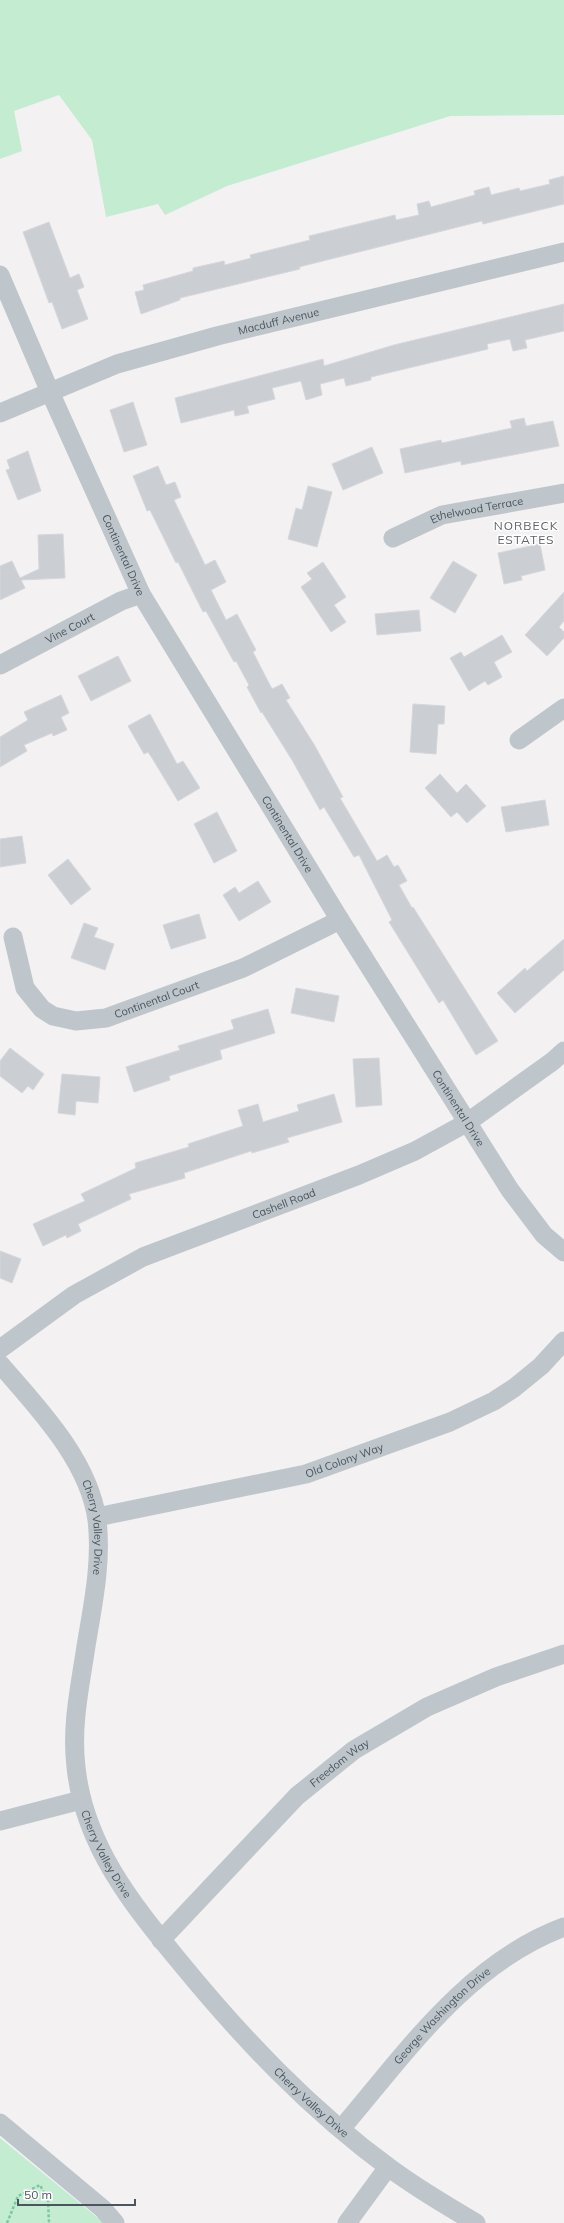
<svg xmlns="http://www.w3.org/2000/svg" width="564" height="2223" viewBox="0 0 564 2223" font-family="Mulish,sans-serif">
	<rect width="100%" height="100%" fill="#f3f1f1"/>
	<!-- green -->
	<path fill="#c3ecd1" d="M0,0H564V115L450,116L227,186L165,215L158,204L106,217L92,140L59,95L14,111L22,151L0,159Z
		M0,2138L104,2223H0Z"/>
	<!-- building -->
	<path fill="#cbced3" stroke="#d5d7dc" d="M564,176V204L483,224L482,221L299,267L300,269L180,298V300L141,314L135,292L144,290L143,285L193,271V268L224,261L225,265L251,258L250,255L310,240L309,236L395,215L396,220L419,215L417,204L429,201L431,207L475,195L474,191L489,187L491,195L519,188L520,191L550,184L549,180Z
		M49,222L70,278L79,274L84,287L77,290L88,319L62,329L52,302L49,303L23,232Z
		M564,304V331L525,340L527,348L513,351L510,339L487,344L488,349L371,377V380L346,386L344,378L320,384L322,395L306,400L301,381L272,388L275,399L247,406L249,413L235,416L234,410L181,423L175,398L323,359L324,366L394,345Z
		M133,402L147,445L124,452L110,410Z
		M524,418L526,426L553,421L559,446L461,465V461L405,473L400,449L441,440L442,443L512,428L510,421Z
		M372,447L383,473L343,490L332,464Z
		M28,451L41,491L18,500L6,470L10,469L7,460Z
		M158,466L166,485L175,482L181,497L174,500L205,565L215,560L226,582L211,590L226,620L237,614L256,650L253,652L272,689L282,684L290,698L286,700L315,746L343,797L340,798L377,861L387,855L394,867L398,865L407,881L399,885L412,908L413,907L498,1041L476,1055L443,1000L439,1003L389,922L392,920L359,855L354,857L324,807L320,810L292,760L262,712L261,713L247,687L249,685L236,661L234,662L206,611L203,612L178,562L176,563L150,510L147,511L133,476Z
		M308,486L332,492L317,547L288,539L296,508L302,510Z
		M63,534L65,578L21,580L25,588L0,600V566L12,561L20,578L39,569L38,535Z
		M540,544L545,570L521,576L522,580L504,584L498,553Z
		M453,561L477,575L455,613L430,598Z
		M323,562L346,597L334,605L346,622L331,632L301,587L312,579L307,573Z
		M564,592V621L559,627L564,632V638L547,656L525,635Z
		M419,610L421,631L377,635L375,614Z
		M502,635L512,652L494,662L502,677L488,685L485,681L469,691L450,658L461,652L464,657Z
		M118,656L131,681L91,701L78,676Z
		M61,695L69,713L61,717L67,730L53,736L52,733L24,745L27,751L0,767V737L28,720L24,712Z
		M413,704L445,706L444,724H438L436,754L410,752Z
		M150,714L177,764L183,761L200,788L178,801L152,758L148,752L144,754L128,726Z
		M440,774L457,793L466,784L486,806L467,823L457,812L451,817L425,788Z
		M545,800L549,825L506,832L501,807Z
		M217,812L237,851L214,863L194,824Z
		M22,836L26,863L0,867V839Z
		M68,859L91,889L71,905L48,875Z
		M258,881L271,902L239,921L223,895L235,887L239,893Z
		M199,914L206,938L171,949L163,925Z
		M84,923L98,928L94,937L114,944L105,970L71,958Z
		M564,939V970L515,1013L497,993L525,968L527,971Z
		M296,988L339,996L334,1022L291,1013Z
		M268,1009L275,1033L220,1050L222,1059L169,1076L170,1080L134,1092L126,1067L180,1050L178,1046L234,1029L231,1020Z
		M10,1048L44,1074L33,1090L28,1086L22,1093L0,1076V1061Z
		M379,1058L382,1105L356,1107L353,1059Z
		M62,1074L100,1077L98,1103L76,1101L75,1115L58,1113Z
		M334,1094L342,1122L287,1138L289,1142L252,1153L251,1151L184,1173L185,1178L129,1194L131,1199L78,1224L81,1231L67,1238L66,1235L43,1246L33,1224L85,1201L81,1194L136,1168L135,1163L189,1147L188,1144L243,1126L238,1110L258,1104L263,1122L299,1111L297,1105Z
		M0,1251L21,1259L12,1283L0,1278Z"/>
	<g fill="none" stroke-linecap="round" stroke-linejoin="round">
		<!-- path -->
		<path stroke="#7ec8a0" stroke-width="2.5" stroke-dasharray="3 2" stroke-linecap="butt" d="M7,2223L18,2196L40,2185L48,2200L49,2223"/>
		<!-- minor -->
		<g stroke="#bec6cc" stroke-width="19">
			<path id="s1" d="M0,275L50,392L141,594L340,920L510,1190L544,1235L564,1252"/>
			<path id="s2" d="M0,413L117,364L217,336L564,252"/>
			<path id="s3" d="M393,538L442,515L564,493"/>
			<path id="s4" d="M0,665L121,601L141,594"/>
			<path d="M519,740L564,708"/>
			<path id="s5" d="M13,937L25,988L42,1009L53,1016L76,1021L106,1018L243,968L340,920"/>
			<path id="s6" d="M0,1349L74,1295L143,1257L359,1175L415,1151L468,1122L553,1061L564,1051"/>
			<path id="s7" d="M0,1364C37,1407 89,1460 97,1520C102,1562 93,1604 86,1646C80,1687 71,1726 76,1767C84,1844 131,1903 179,1961C242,2038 310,2110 391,2169C418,2189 447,2206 476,2223"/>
			<path id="s8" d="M97,1517L306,1474L450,1422L494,1401L514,1388L541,1366L564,1341"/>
			<path d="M0,1821L81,1800"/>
			<path id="s9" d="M161,1940L297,1796L354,1750L427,1707L496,1677L564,1654"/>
			<path d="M0,2123L103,2209L115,2223"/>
			<path id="s10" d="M341,2129C405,2054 467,1963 564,1927"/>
			<path d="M347,2223L388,2167"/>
		</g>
	</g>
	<g text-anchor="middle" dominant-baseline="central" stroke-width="3" stroke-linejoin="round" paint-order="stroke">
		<!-- street labels -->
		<g font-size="11" fill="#4a555d" stroke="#fff">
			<text stroke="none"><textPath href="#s2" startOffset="294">Macduff Avenue</textPath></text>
			<text stroke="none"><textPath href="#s3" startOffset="89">Ethelwood Terrace</textPath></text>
			<text stroke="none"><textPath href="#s1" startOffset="306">Continental Drive</textPath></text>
			<text stroke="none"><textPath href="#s4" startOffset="79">Vine Court</textPath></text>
			<text stroke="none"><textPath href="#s1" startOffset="630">Continental Drive</textPath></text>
			<text stroke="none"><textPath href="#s5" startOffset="200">Continental Court</textPath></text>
			<text stroke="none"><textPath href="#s1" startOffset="953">Continental Drive</textPath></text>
			<text stroke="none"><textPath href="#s6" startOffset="321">Cashell Road</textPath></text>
			<text stroke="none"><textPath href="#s8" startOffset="254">Old Colony Way</textPath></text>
			<text stroke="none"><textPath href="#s7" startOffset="193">Cherry Valley Drive</textPath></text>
			<text stroke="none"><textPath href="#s9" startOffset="252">Freedom Way</textPath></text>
			<text stroke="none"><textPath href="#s7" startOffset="528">Cherry Valley Drive</textPath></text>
			<text stroke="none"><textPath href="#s10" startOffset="152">George Washington Drive</textPath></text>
			<text stroke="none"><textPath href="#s7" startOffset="852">Cherry Valley Drive</textPath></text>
		</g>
		<!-- neighbourhood labels -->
		<g font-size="12" letter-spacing="1" fill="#5e6165" stroke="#fff">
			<text x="526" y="525">NORBECK<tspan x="526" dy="14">ESTATES</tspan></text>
		</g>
	</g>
	<!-- scale -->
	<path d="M18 2199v6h117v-6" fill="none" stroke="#4a555d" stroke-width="2"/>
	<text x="24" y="2199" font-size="12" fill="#4a555d" stroke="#ffffff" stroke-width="3" paint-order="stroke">50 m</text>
</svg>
